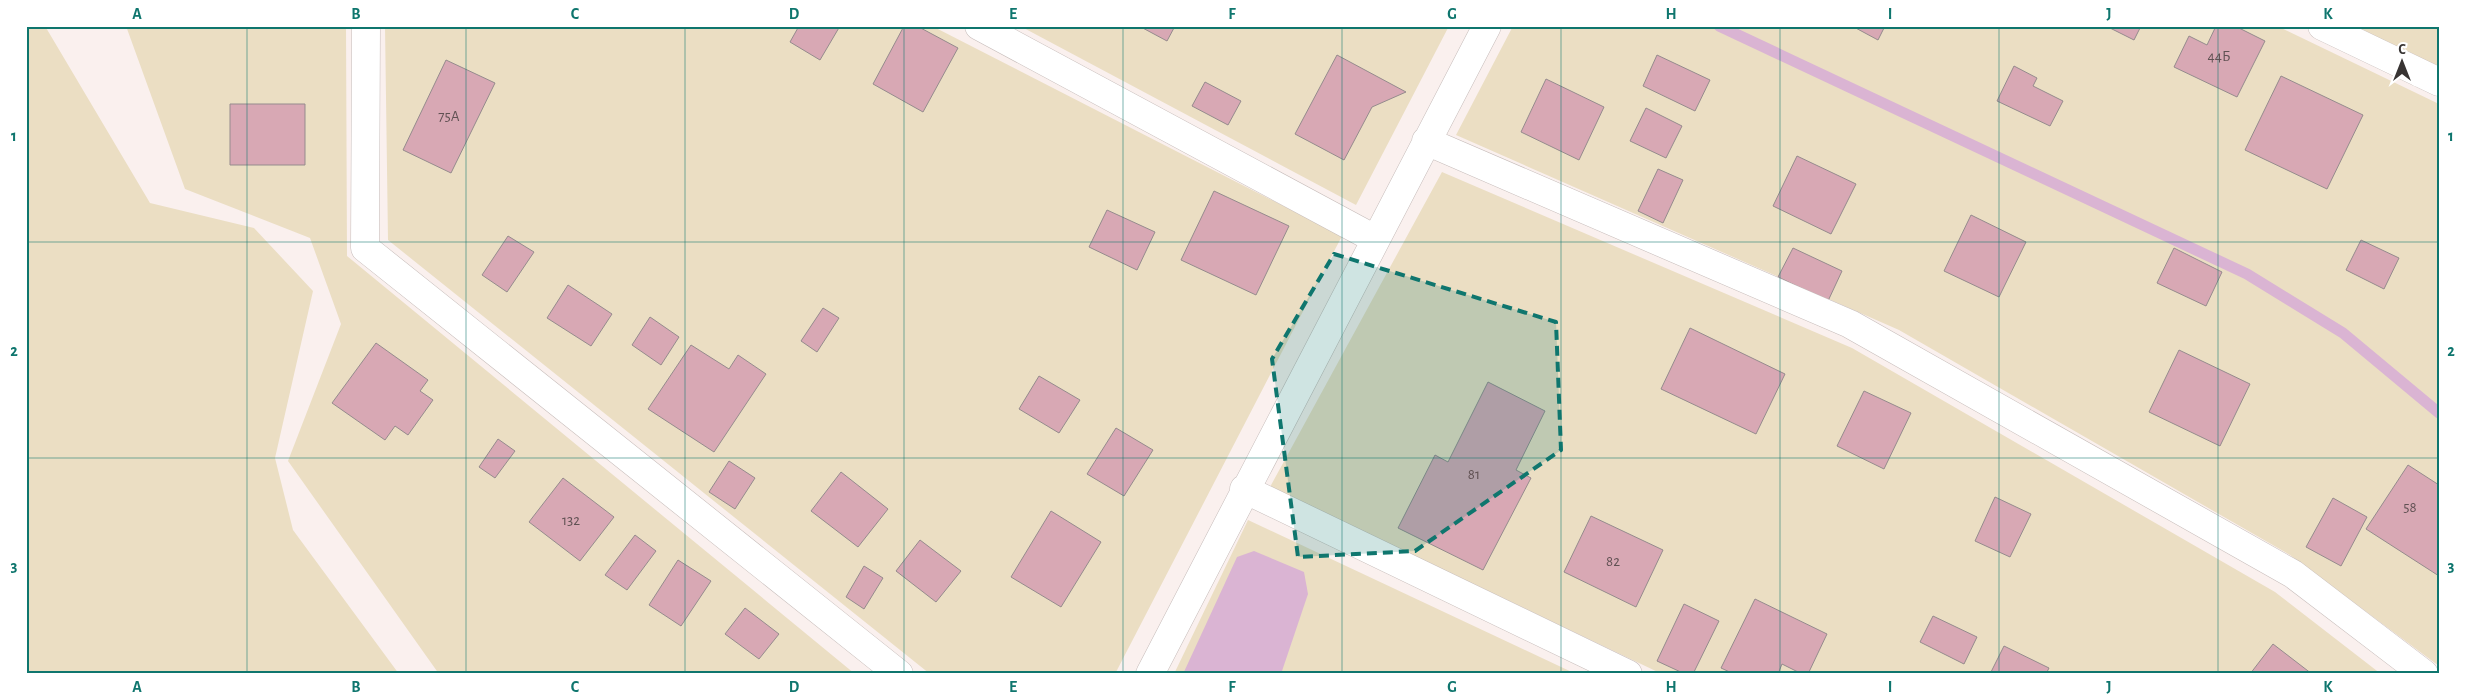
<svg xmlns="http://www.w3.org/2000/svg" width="2465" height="700" viewBox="0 0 2465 700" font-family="'Alegreya Sans',sans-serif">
	<rect width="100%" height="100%" fill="#faf0ee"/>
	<!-- green -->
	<path fill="#ebdec3" d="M26,26H45L150,203L254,228L313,291L275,458L293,530L399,674H26Z
		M126,26H346L347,256L855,674H439L288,461L341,324L310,238L185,189Z
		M385,26H932L1342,236L1115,674H930L388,240Z
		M1020,26H1449L1356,205Z
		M1513,26H2277L2439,104V666L2290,555L1899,330L1456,135Z
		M2341,26H2439V72Z
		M1442,172L1852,348L2275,592L2381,674H1662L1270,487Z
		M1248,520L1576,674H1174Z"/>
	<!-- water -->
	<path fill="#dab4d3" d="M1254,551L1304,572L1308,594L1281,674H1183L1237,557Z"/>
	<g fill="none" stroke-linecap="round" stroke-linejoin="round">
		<!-- stream -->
		<path stroke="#dab4d3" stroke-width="11" d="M1719,26L2247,274L2343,333L2439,413"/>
	</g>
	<!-- building -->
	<path fill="#d8a8b4" stroke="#958b8d" d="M799,26H840L820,60L790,42Z
		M904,26H917L958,48L923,112L873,84Z
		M1139,26H1175L1167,41Z
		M1852,26H1885L1878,40Z
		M2106,26H2141L2134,40Z
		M2216,26H2235L2265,41L2237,97L2174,67L2189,36L2207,45Z
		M1337,55L1406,92L1372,107L1344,160L1295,134Z
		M1657,55L1710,80L1695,111L1643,86Z
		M446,60L495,83L451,173L403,150Z
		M2014,66L2037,78L2033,86L2063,101L2050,126L1997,101Z
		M2281,76L2363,115L2327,189L2245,150Z
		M1546,79L1604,107L1579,160L1521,132Z
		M1205,82L1241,101L1228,125L1192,106Z
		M230,104H305V165H230Z
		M1646,108L1682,126L1666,158L1630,141Z
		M1797,156L1856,184L1831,234L1773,206Z
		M1658,169L1683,180L1663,223L1638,211Z
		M1214,191L1289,226L1256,295L1181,260Z
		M1107,210L1155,232L1137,270L1089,247Z
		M1971,215L2026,242L1999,297L1944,271Z
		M508,236L534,252L507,292L482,275Z
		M2361,240L2399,258L2384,289L2346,270Z
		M1793,248L1842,271L1828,301L1778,277Z
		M2174,248L2222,272L2206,306L2157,283Z
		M568,285L612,314L591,346L547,318Z
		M823,308L839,318L817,352L801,341Z
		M650,317L679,337L661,365L632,345Z
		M1690,328L1785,374L1756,434L1661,389Z
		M376,343L428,380L420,391L433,400L408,435L395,426L385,440L332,403Z
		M691,345L729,369L738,355L766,374L714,452L648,409Z
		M2179,350L2250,384L2220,446L2149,412Z
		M1039,376L1080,400L1059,433L1019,409Z
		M1488,382L1545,411L1516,470L1531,478L1483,570L1398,528L1435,455L1448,462Z
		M1864,391L1911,413L1884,469L1837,446Z
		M1116,428L1153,450L1124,496L1087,474Z
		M498,439L515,451L495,478L479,467Z
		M729,461L755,478L735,509L709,492Z
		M2408,465L2439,485V576L2366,529Z
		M841,472L888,509L858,547L811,511Z
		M563,478L614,517L580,561L529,522Z
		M1995,497L2031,514L2010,557L1975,541Z
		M2333,498L2367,517L2341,566L2306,547Z
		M1051,511L1101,542L1061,607L1011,577Z
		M1591,516L1663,550L1636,607L1564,572Z
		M635,535L656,551L627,590L605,575Z
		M920,540L961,571L936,602L896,571Z
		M678,560L711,581L681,626L649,605Z
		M864,566L883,578L864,609L846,597Z
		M1755,599L1827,634L1808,674H1802L1782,664L1778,674H1734L1721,668Z
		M1684,604L1719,621L1693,674H1685L1657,661Z
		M745,608L779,634L759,659L725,634Z
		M1933,616L1977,637L1964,664L1920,642Z
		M2273,644L2312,674H2250Z
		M2004,646L2049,668L2046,674H1990Z"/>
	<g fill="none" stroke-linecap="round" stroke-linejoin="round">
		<defs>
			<path id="minor" d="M366,26L365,248L899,674
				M979,26L1375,239
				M2322,26L2439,82
				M1426,141L1850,324L2293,574L2424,674
				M1244,489L1628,674
				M1150,674L1487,26"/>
		</defs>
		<!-- minor casing -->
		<use href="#minor" stroke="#c6bcba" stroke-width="29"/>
		<!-- minor -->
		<use href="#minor" stroke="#fff" stroke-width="28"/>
	</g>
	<!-- marked area -->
	<path fill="#0f766e" fill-opacity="0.2" stroke="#0f766e" stroke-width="4" stroke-dasharray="10 6" stroke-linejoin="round" d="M1334,254L1556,322L1561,450L1415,551L1298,557L1272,359Z"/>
	<!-- grid -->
	<path fill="none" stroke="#0f766e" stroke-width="1" stroke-opacity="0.55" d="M247,26V674M466,26V674M685,26V674M904,26V674M1123,26V674M1342,26V674M1561,26V674M1780,26V674M1999,26V674M2218,26V674M26,242H2439M26,458H2439"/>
	<g text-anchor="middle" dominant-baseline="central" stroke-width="4" stroke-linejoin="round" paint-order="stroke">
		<!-- number labels -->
		<g font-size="15" fill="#605153">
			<text x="2219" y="56">44Б</text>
			<text x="449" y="116">75А</text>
			<text x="1474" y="474">81</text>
			<text x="2410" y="507">58</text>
			<text x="571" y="520">132</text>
			<text x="1613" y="561">82</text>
		</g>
	</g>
	<!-- border -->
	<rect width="2465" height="700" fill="none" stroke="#ffffff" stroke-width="55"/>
	<!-- north arrow -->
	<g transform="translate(2402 62)" stroke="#ffffff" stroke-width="4" paint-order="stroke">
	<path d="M0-4L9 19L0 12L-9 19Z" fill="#383433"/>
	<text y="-8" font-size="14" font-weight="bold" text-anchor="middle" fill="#383433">С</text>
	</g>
	<rect x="28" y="28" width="2410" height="644" fill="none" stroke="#0f766e" stroke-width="2"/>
	<g font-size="16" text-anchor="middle" font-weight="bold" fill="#0f766e">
		<text x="137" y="19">A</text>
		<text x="356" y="19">B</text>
		<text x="575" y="19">C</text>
		<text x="794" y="19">D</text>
		<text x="1013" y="19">E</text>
		<text x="1232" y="19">F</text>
		<text x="1452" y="19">G</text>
		<text x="1671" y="19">H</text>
		<text x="1890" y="19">I</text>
		<text x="2109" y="19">J</text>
		<text x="2328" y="19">K</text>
		<text x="14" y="141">1</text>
		<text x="2451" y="141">1</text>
		<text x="14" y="356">2</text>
		<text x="2451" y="356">2</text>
		<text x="14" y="571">3</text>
		<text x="2451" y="571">3</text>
		<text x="137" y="692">A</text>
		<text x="356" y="692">B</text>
		<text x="575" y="692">C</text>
		<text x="794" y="692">D</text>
		<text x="1013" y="692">E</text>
		<text x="1232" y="692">F</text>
		<text x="1452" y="692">G</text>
		<text x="1671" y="692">H</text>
		<text x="1890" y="692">I</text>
		<text x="2109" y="692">J</text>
		<text x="2328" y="692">K</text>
	</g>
</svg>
